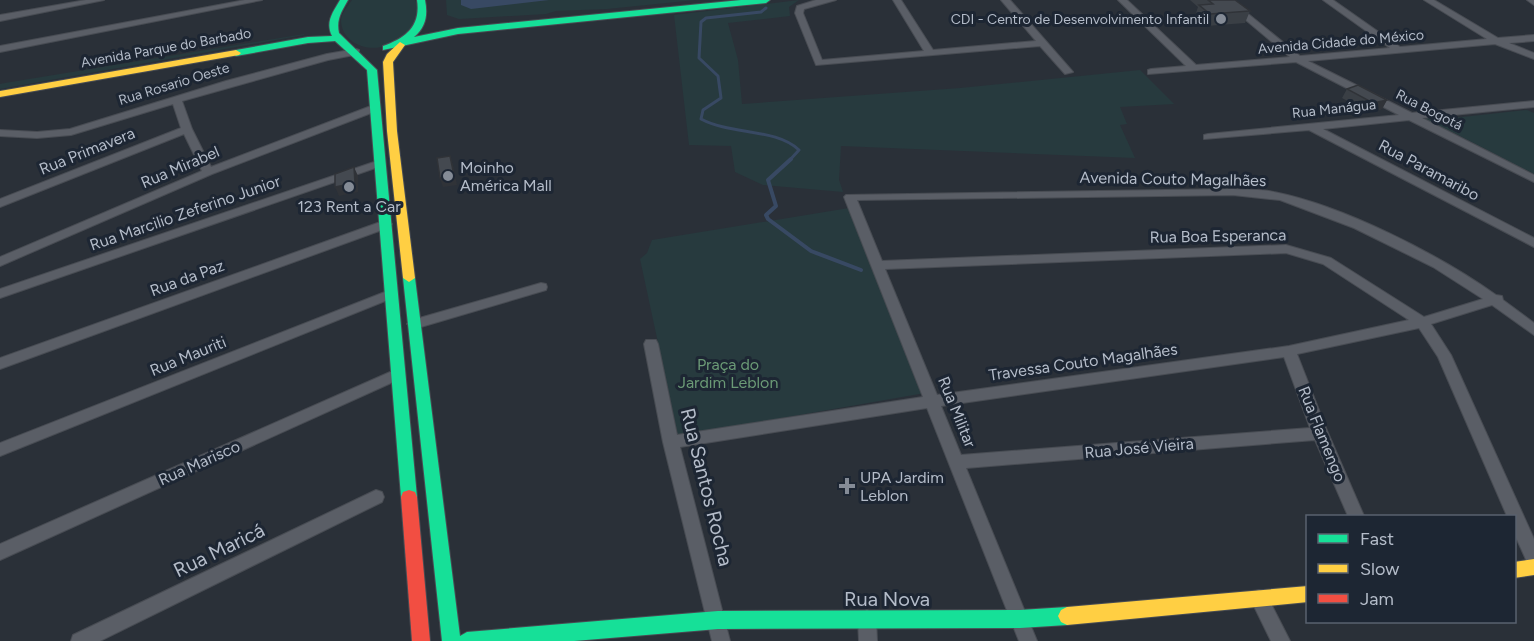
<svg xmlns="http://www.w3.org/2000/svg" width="1534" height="641" viewBox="0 0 1534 641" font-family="Figtree,sans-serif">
	<rect width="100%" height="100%" fill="#2a3038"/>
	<!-- green -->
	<path fill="#273a3e" d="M352,0H415L419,8L415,29C404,34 392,44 381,47C363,51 342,41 341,21C341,13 348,6 352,0Z
		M446,0H696L607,9L556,11L546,14L459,19L447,15Z
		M799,0L789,7L790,16L728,23L738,60L742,104L960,88L1140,70L1174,104L1120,107L1127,124L1120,125L1135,158L841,146L839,180L843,192L763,185L735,172L731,146L689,145L674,15Z
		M304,34V35L0,89V84L5,83Z
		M1527,110L1534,113V174L1456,134L1422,120V118L1447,114L1453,118Z
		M849,208L925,393L678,436L640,259L647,253L652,240Z"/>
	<!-- water -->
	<path fill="#384963" d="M461,0H549L471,9L461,5Z"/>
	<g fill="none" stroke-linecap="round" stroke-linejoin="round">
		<!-- stream-far1 -->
		<path stroke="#384963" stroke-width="3" d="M766,8L761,12L706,18L701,22L699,58L718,76L721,98L703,110L701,119C731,135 776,128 799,150L789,161"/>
		<!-- stream -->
		<path stroke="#384963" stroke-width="4" d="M791,159L768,180L776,206L766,215L768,219L811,251L861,270"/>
		<defs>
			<path id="street" d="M86,0H104L0,21V15Z
				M245,0H262L0,52V46Z
				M816,0H836L804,9L803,13L822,60L924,51L893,0H901L933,50L1036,41L1001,0H1010L1073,72L1065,74L1040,46L816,65L795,13L797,6Z
				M1118,0H1127L1196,65L1290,57L1222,0H1231L1300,56L1390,48L1323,0H1333L1400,47L1487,39L1424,0H1434L1498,38L1534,35V41L1509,43L1534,53V59L1495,44L1308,61L1412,113L1534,101V107L1422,118L1534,175V182L1409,120L1323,129L1534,238V247L1309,130L1204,139V135L1208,134L1399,115L1296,62L1148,74V70L1151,69L1186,66Z
				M1527,0H1534V5Z
				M356,49L359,50V54L328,60L182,101L192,129L211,167L371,106H379V110L212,174L0,266V257L202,171L184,134L0,207V199L181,128L173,104L71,135L37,138L0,136V130L37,132L70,129L226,81L327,54Z
				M380,160L385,163L384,165L0,298V289Z
				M1233,189C1247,190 1261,189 1274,192C1344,206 1438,254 1496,295L1502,296L1503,300L1534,323V335L1492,305L1431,324L1451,355L1534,539V566L1528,564L1514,533V516H1507L1438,357L1419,328L1297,354L1328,433L1364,516H1348L1315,440L966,468L1037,641H1019L927,408L680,447L730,641H712L663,442L644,344L646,340H656L658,344L677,435L923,397L844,197L846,195ZM1233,195L1280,200L1354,228L1433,267L1483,299L1424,317L1331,258L1286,245L882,261L857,200ZM1286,253L1323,264L1409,320L1289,346L937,395L885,269ZM1284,357L1310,428L961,455L941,406Z
				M386,220L392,224L390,227L0,369V358Z
				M541,283L546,284L547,287L546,290L414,329L407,324L409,321Z
				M390,290L397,294L395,297L0,456V443Z
				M397,369L402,370L404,374L402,378L0,560V544Z
				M376,490L382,492L384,497L382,502L100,641H71L73,635Z
				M1259,590L1265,592L1290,641H1271L1250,598L1253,592Z
				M867,610L873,613L876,619L877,641H859L858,619L861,613Z"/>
			<path id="fast" d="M340,0H348C342,11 336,19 339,33L377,70L417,497L415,502L409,504L403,502L401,497L367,70L335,41L308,43L236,56L231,53L236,50L308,37L332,36C325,22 333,12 340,0Z
				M417,0H425C428,15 426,27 414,37L458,28L741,0H770L766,3L458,34L383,50V46C406,38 421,26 417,0Z
				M409,274L415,278L460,636L467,632L718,611L1020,610L1067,607L1073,610L1076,616L1073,622L1067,625L1020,628L718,629L574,641H442L403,278Z"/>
			<path id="slow" d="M400,42L405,45L393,62L397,131L415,278L409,282L403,278L387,131L383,62L387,54Z
				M236,50L241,53L239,55L0,97V91Z
				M1534,559V575L1514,578V562Z
				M1308,586V602L1067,625L1061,622L1058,616L1061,610L1067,607Z"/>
			<path id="jam" d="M409,490L415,492L417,497L430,641H412L401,497L403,492Z"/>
		</defs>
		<!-- street casing -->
		<use href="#street" stroke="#484c53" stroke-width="2"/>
		<!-- fast casing -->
		<use href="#fast" stroke="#484c53" stroke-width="2"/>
		<!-- slow casing -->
		<use href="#slow" stroke="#484c53" stroke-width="2"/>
		<!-- jam casing -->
		<use href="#jam" stroke="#484c53" stroke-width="2"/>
		<!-- street -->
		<use href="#street" fill="#5a5e66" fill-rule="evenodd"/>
		<!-- fast -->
		<use href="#fast" fill="#16e098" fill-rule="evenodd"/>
		<!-- slow -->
		<use href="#slow" fill="#ffcf43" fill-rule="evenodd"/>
		<!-- jam -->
		<use href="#jam" fill="#f24e42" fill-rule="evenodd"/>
	</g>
	<!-- wall -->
	<path fill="#3a3f45" d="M1190,0H1235L1250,11L1245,23L1206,26L1195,16L1198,7Z
		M1347,89L1387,100L1382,109L1368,112L1342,98Z"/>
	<!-- shaded-wall -->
	<path fill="#303338" d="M1387,100L1382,109L1368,112L1373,103Z
		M450,156L453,165L457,185L443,187L440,178Z
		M354,167L358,176V192L339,196L335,187Z"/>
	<!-- building -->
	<path fill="#444950" stroke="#303338" stroke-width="1.5" d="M1208,0H1235L1250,11L1210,14L1199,5L1213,4Z
		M1358,85L1387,100L1373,103L1347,89Z
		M450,156L454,175L440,178L437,158Z
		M354,167L355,183L335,187V174Z"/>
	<!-- markers -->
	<g fill="#848b96" stroke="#1d2633" stroke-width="2">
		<circle cx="1221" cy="19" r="6"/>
		<circle cx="448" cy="176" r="6"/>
		<circle cx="349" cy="187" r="6"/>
		<path d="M844 477h6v6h6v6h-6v6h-6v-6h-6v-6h6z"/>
	</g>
	<g text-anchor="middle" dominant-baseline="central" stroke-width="6" stroke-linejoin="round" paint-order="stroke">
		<!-- far-poi labels -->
		<g font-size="14" fill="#b4bcc9" stroke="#1d2633" text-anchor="end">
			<text x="1209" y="19">CDI - Centro de Desenvolvimento Infantil</text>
		</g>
		<!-- far-street labels -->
		<g font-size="14" fill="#b4bcc9" stroke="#1d2633">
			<text transform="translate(1341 42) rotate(-5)">Avenida Cidade do México</text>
			<text transform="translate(166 48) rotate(-10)">Avenida Parque do Barbado</text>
			<text transform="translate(174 84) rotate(-17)">Rua Rosario Oeste</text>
			<text transform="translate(1334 109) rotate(-6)">Rua Manágua</text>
			<text transform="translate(1429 110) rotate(27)">Rua Bogotá</text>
		</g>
		<!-- street labels -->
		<g font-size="16" fill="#b4bcc9" stroke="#1d2633">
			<text transform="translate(87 151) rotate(-22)">Rua Primavera</text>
			<text transform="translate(180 167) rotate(-23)">Rua Mirabel</text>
			<text transform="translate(1429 170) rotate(28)">Rua Paramaribo</text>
			<text transform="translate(1173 179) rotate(1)">Avenida Couto Magalhães</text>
			<text transform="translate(185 213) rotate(-19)">Rua Marcilio Zeferino Junior</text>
			<text transform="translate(1218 236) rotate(-1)">Rua Boa Esperanca</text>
			<text transform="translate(187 278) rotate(-20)">Rua da Paz</text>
			<text transform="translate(188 356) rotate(-22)">Rua Mauriti</text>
			<text transform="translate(1083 362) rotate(-8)">Travessa Couto Magalhães</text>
			<text transform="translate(957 412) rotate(68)">Rua Militar</text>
			<text transform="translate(1322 434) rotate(68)">Rua Flamengo</text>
			<text transform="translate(1139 448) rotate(-5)">Rua José Vieira</text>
			<text transform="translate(199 463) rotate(-24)">Rua Marisco</text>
		</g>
		<!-- poi labels -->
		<g font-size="16" fill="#b4bcc9" stroke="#1d2633" text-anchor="start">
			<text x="460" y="167">Moinho<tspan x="460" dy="18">América Mall</tspan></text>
			<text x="349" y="206" text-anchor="middle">123 Rent a Car</text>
			<text x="860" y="477">UPA Jardim<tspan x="860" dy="18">Leblon</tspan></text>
		</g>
		<!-- park labels -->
		<g font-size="16" fill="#6b9a76" stroke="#1d2633">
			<text x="728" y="364">Praça do<tspan x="728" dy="18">Jardim Leblon</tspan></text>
		</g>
		<!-- near-street labels -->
		<g font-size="20" fill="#b4bcc9" stroke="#1d2633">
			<text transform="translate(707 487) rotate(76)">Rua Santos Rocha</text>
			<text transform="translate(219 550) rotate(-26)">Rua Maricá</text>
			<text x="887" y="599">Rua Nova</text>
		</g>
	</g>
	<!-- legend -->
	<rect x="1306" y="515" width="210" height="108" fill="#1d2633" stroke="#59626f" stroke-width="1.5"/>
	<rect x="1318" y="534" width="30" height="9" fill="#16e098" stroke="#59626f" stroke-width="1.5"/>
	<text x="1360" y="545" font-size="18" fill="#b4bcc9">Fast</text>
	<rect x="1318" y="564" width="30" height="9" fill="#ffcf43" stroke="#59626f" stroke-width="1.5"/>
	<text x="1360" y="575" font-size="18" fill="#b4bcc9">Slow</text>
	<rect x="1318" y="594" width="30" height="9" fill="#f24e42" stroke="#59626f" stroke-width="1.5"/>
	<text x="1360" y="605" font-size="18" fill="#b4bcc9">Jam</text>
</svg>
